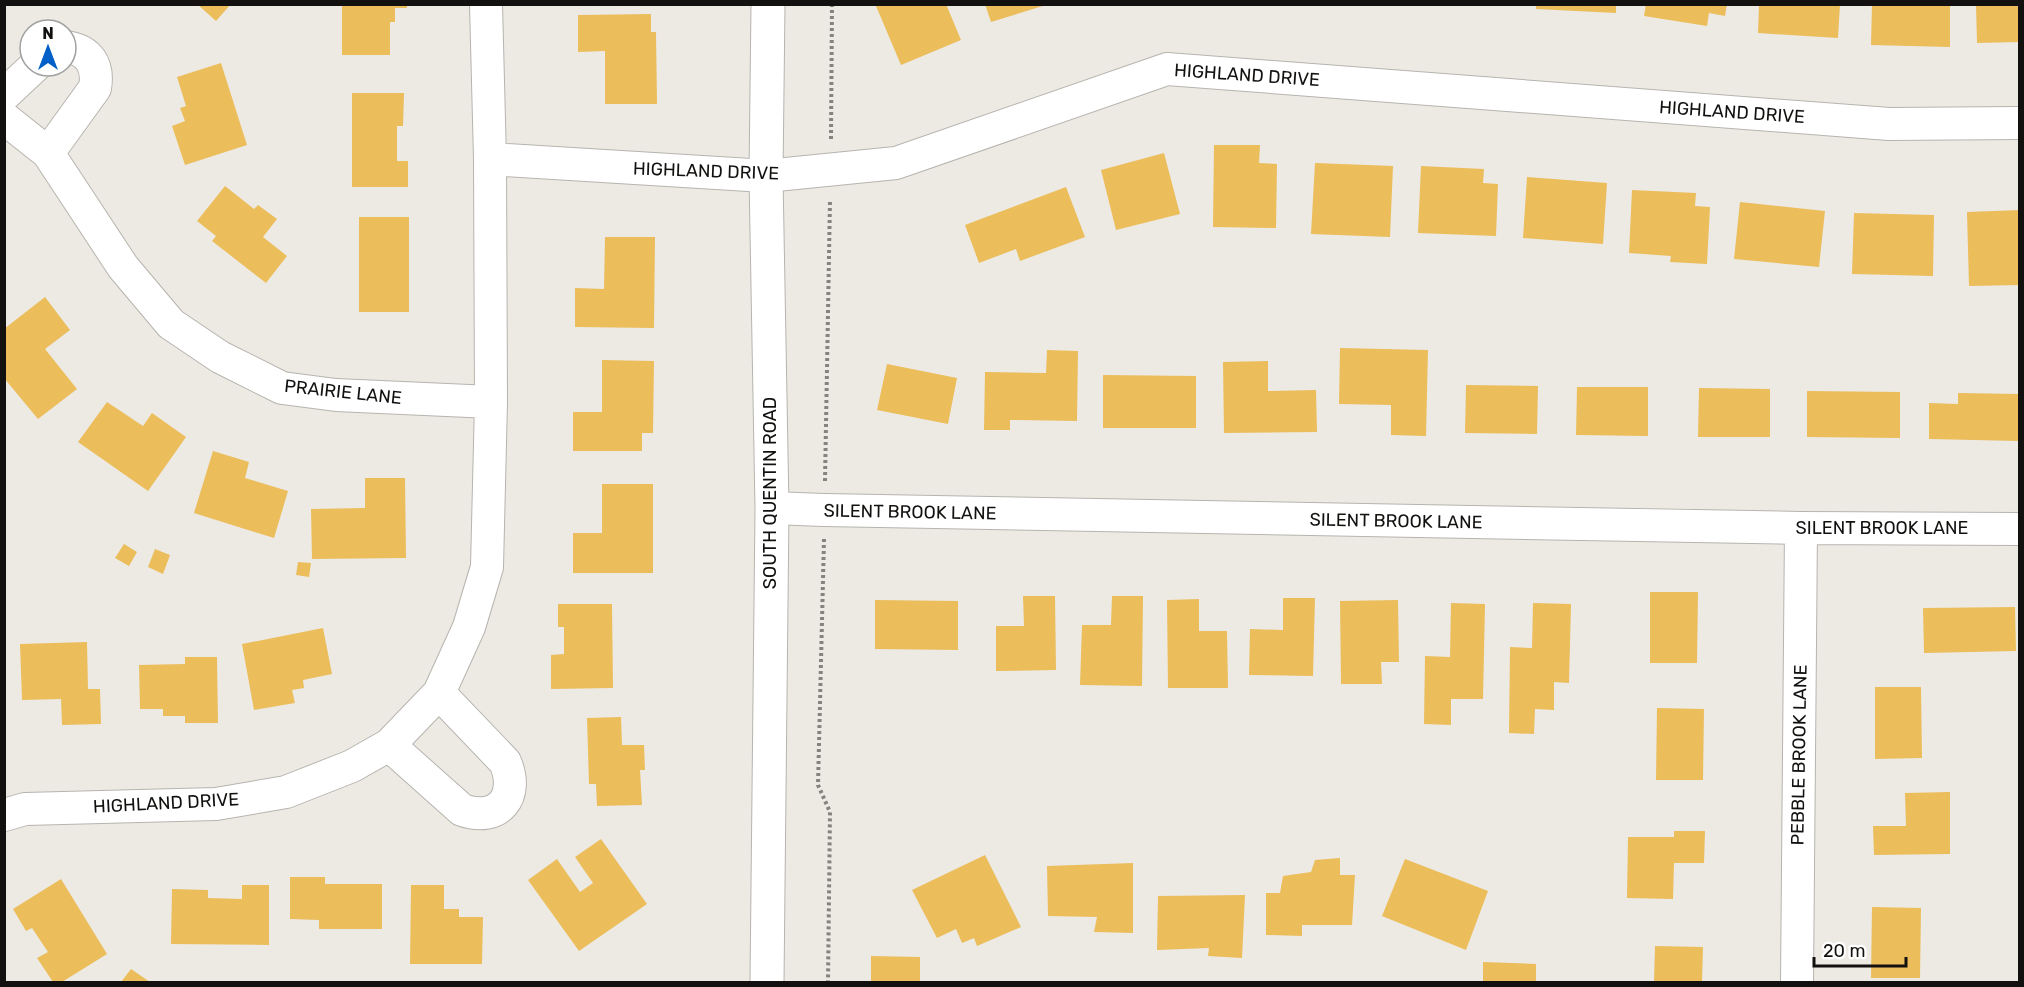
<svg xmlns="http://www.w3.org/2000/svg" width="2024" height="987" viewBox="0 0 2024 987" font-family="Rubik,sans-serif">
	<rect width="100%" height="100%" fill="#edeae4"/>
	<!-- building -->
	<path fill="#ebbd5b" d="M197,4H231L216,21Z
		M342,4H407V8H395V22H390V55H342Z
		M880,4H946L961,40L901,65L876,6Z
		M985,4H1046V5L991,22Z
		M1536,4H1616V13L1536,9Z
		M1646,4H1727L1725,16L1709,13L1707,26L1644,16Z
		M1759,4H1840L1838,38L1758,33Z
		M1872,4H1950V47L1871,45Z
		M1976,5H2020V42L1977,43Z
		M651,14V32H656L657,104H605V51L578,52V15Z
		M221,63L247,145L185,165L172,126L185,121L180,108L186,106L177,77Z
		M352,93H404L403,126H397V161H408V187H352Z
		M1214,145H1260L1259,163L1277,164L1276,228L1213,227Z
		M1164,153L1180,214L1116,230L1101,170Z
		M1315,163L1393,166L1390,237L1311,234Z
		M1421,166L1484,169L1483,183L1498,184L1496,236L1418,233Z
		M1527,177L1607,183L1603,244L1523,238Z
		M225,186L254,209L258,205L277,219L263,237L287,256L266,283L212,241L216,236L197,221Z
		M1066,187L1085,237L1020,261L1016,249L979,263L965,225Z
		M1632,190L1696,193L1695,206L1710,207L1707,264L1670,262L1671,256L1629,253Z
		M1740,202L1825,211L1819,267L1734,259Z
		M2020,210V285L1969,286L1967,212Z
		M1854,213L1934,215L1933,276L1852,274Z
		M359,217H409V312H359Z
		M605,237H655L654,328L575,327V288L604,289Z
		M45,297L70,330L45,349L77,389L38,419L4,378V329Z
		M1340,348L1428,350L1426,436L1391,435V405L1339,404Z
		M1047,350L1078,351L1077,421L1010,420V430H984L985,372L1046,373Z
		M602,360L654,361L653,433H642V451H573V412H602Z
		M1268,361V391L1316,390L1317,432L1224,433L1223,362Z
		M887,364L957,378L948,424L877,410Z
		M1103,375L1196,376V428H1103Z
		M1466,385L1538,386L1537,434L1465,433Z
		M1577,387H1648V436L1576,435Z
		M1699,388L1770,389V437H1698Z
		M1807,391L1900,392V438L1807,437Z
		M1958,393L2020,394L2019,441L1929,439V403L1958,404Z
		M107,402L143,426L152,413L186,437L148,491L78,442Z
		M213,451L249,462L245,478L288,491L274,538L194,513Z
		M365,478H405L406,558L312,559L311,509L365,508Z
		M602,484H653V573H573V533H602Z
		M124,544L137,552L129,566L115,558Z
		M155,549L170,555L163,574L148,567Z
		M298,562L311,563L309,577L296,575Z
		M1650,592H1698L1697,663H1650Z
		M1023,596H1055L1056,670L996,671V626H1024Z
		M1112,596H1143L1142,686L1080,685L1082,625H1111Z
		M1283,598H1315L1313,676L1249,675L1250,629L1283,630Z
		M1199,599V631H1227L1228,688H1168L1167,600Z
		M875,600L958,601V650L875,649Z
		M1398,600L1399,662H1381L1382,684H1341L1340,601Z
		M1451,603L1485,604L1483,699H1451V725L1424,724L1425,656L1450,657Z
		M1533,603L1571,604L1569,683L1554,682V710L1535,709L1534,734L1509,733L1510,647L1532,648Z
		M558,604H612L613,688L551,689V655L564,654V627H558Z
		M2015,607L2016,651L1924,653L1923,608Z
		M323,628L332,674L303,680L304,688L292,690L295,703L254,710L242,644Z
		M87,642L88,689H100L101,724L62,725L61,699L22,700L20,644Z
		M185,657H217L218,723H185V716H163V709H140L139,665L185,664Z
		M1875,687H1921L1922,758L1875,759Z
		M1657,708L1704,709L1703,780H1656Z
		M621,717L622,745H644L645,770H640L642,805L597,806L596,784H589L587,718Z
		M1950,792V854L1874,855L1873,826H1906L1905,793Z
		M1674,831H1705L1704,863H1674L1673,899L1627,898L1628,837H1674Z
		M601,839L647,904L579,951L528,880L557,859L580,892L593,883L575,857Z
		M985,855L1021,927L977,946L974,938L962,943L956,929L937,938L912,890Z
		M1340,858V875H1355L1352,925H1302V936L1266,935V893H1280L1283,876L1311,872L1315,860Z
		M1405,859L1488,891L1466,950L1382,916Z
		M1133,863V933L1094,932L1097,917L1048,916L1047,866Z
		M290,877H325V884H382V929H319V920L290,919Z
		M61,879L107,954L62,982H53L37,958L48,952L32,928L26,931L13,909Z
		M242,885H269V945L171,944L172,889L208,890V898L242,899Z
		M411,885H444V909H459V917H483L482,964H410Z
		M1245,895L1242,958L1208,956L1209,948L1157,950L1158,896Z
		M1872,907L1921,908L1920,978H1871Z
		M1655,946L1703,947L1702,982H1654Z
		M871,956L920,957V982H871Z
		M1483,962L1536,964V982H1483Z
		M131,969L150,982H121Z"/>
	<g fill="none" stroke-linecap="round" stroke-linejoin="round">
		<defs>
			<path id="minor" d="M4,95L35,66
				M4,118L48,153L123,267L171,324L220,357L282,388L336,395L491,402
				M48,153L95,88C99,65 89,50 66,47
				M490,159L766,176L896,163L1167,69L1889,124L2020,123
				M772,508L824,510L1801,528L2020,529
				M389,745L462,810C499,823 520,796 505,762L439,693
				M4,815L25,809L216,804L286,792L352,766L389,745L439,693L469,627L487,567L491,402L490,159L486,4
				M1797,982L1801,528"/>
			<path id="secondary" d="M767,982L772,508L766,176L768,4"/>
		</defs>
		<!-- minor casing -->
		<use href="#minor" stroke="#b7b4af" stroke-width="34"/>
		<!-- secondary casing -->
		<use href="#secondary" stroke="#b7b4af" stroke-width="35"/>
		<!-- path -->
		<path stroke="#85837e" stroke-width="4" stroke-dasharray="3 3" stroke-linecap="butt" d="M831,139L832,4
			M825,481L830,200
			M824,539L818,785L830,812L828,982"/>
		<!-- minor -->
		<use href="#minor" stroke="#fff" stroke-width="32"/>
		<!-- secondary -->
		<use href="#secondary" stroke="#fff" stroke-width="33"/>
	</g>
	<g text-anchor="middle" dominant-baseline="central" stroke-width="4.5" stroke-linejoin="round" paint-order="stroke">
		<!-- street labels -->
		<g font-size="18" fill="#12110f" stroke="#fff">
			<text transform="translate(1247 75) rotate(4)">HIGHLAND DRIVE</text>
			<text transform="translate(1732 112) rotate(4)">HIGHLAND DRIVE</text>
			<text transform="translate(706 171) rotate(2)">HIGHLAND DRIVE</text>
			<text transform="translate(343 392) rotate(6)">PRAIRIE LANE</text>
			<text transform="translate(770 493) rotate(-90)">SOUTH QUENTIN ROAD</text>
			<text transform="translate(910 512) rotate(1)">SILENT BROOK LANE</text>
			<text transform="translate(1396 521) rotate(1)">SILENT BROOK LANE</text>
			<text x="1882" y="528">SILENT BROOK LANE</text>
			<text transform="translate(1799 755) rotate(-89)">PEBBLE BROOK LANE</text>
			<text transform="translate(166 803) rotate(-3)">HIGHLAND DRIVE</text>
		</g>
	</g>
	<!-- border -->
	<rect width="2024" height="987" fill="none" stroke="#12110f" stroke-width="12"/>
	<!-- north arrow -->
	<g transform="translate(48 48)"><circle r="28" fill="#ffffff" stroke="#a0a09f" stroke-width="1.5"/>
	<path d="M0-4.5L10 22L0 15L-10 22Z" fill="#015fc8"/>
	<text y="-9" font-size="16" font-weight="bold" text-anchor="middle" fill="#12110f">N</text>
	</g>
	<!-- scale -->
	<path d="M1814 957v9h92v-9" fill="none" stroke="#12110f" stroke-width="3"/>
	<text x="1823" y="957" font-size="18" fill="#12110f" stroke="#ffffff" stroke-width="4.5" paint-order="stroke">20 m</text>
</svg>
